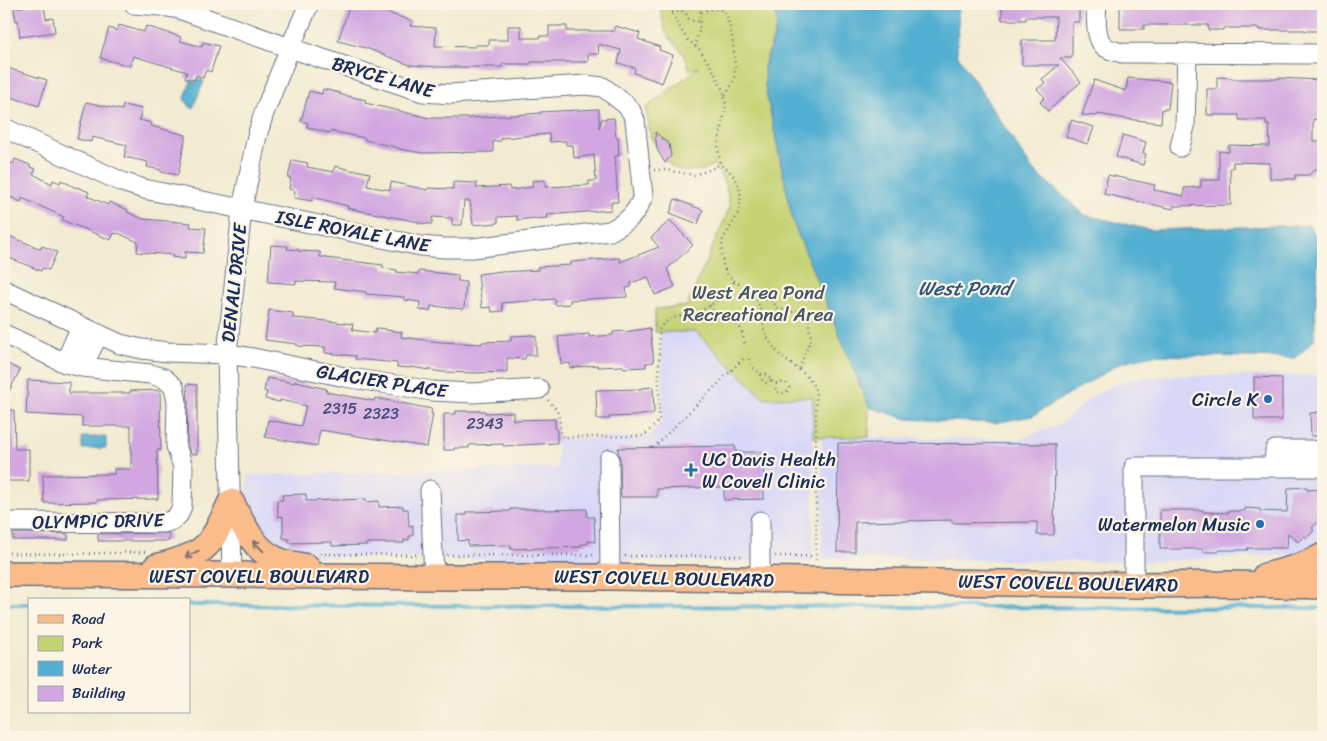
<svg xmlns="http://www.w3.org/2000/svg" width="1327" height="741" viewBox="0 0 1327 741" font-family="Sriracha,sans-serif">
	<rect width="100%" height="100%" fill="#fcf5e5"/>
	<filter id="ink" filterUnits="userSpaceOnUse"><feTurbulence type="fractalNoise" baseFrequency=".02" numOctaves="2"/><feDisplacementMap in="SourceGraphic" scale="10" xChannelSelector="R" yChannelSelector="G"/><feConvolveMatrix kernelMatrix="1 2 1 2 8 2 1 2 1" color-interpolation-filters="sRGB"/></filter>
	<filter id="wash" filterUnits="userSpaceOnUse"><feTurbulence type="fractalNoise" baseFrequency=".0096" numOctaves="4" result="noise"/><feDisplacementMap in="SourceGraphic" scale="20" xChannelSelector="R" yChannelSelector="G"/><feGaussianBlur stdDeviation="1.12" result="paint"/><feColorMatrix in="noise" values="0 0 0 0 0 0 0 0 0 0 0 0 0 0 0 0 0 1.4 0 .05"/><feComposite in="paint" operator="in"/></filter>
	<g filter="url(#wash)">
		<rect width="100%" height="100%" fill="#f2ebd1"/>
		<!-- built -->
		<path fill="#d8d7f8" d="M661,332H696L764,398L813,397V562L599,561L302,557L271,549L247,511V475L557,468V438L648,437L663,420Z
			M1323,375V537L1312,546L1294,554L1143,562L822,558V437L1020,439L1060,424L1092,396L1115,384L1135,378L1155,376Z"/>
		<!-- green -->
		<path fill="#c6d374" stroke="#708169" d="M659,4H775L777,27L764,66L765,87L793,222L869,407V437H813V397L764,398L696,332H655V309L687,306L730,207L726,186L714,164L705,170L685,171L674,168L668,163L651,138L646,108L699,67L690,70L683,53L666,34Z"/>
		<!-- water -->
		<path fill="#53afd1" stroke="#376f98" d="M775,4H959L957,54L1032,169L1085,215L1150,230L1309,225L1319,240L1314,340L1296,358L1153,355L1122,362L1088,383L1032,416L994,423L907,419L869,407L793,222L765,87L764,66L777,27Z
			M199,79L204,81L193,108L189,106L188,103L184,100L191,81L195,82Z
			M83,437H106V448L83,449Z"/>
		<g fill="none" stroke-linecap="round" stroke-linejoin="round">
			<!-- stream -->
			<path stroke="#53afd1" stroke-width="4" d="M4,604H29
				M189,605L1323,608"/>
		</g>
		<g id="blocks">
			<!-- building -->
			<path fill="#d2a7e1" d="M44,4L46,19L53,18L55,32L20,37L18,20L16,21L14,8Z
				M350,4H373L380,6L379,10L412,21L410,26L436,28L435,46L475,47V45H489V40H508V26H521V38H540V36H549V26H567V31H614L615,26L640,33L638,39L660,47L659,50L673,55L662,83L634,73L635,68L618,63L621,50L598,44L599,54H588V62H531V64H503L502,67H438L410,65L366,48L338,41Z
				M1002,4H1079V22H1072V58H1060L1081,82L1048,111L1040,102L1045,97L1037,89L1045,83L1042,79L1059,65H1022V40H1055L1056,17H1026V20H1002Z
				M1120,4H1323V25H1320V31H1305V30H1259V28H1223V30H1208V25H1144V29H1120Z
				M119,25L144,32L146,26L181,37L180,41L202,47L203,42L219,46L211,72L206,70L203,78L196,75L195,80L185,78L187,72L133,56L130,66L100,58L109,28L117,31Z
				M4,67L47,80L39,106L4,95Z
				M1217,77L1232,78V79H1277V78L1322,80L1321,120L1313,119V141H1323V169H1315L1309,175H1295V179H1270V163L1233,162V168H1230L1231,205L1174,206L1173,209L1104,194L1108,175L1155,185L1154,190L1184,196V188L1201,187V180H1219V151L1229,152V145L1270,146L1269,125H1266V120H1239V115H1207V89H1217Z
				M1128,78L1171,82L1168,109H1162L1161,123L1127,119L1098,114L1097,116L1082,115L1094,80L1126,91Z
				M323,89L340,93L339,94L366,100L365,103L429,118H473L541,113L540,112L599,109V128L602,119L614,118L616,137H618L619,156H615L618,202H611V210L547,215L548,218L535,219V218L517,220V216L498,217V223L473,225L470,201H464L462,225H452V218L432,217V224L418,223L419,222L347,208L348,206L313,197L312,201L294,198L295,191L289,189L291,178H288L292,160L308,163L307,167L333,172L335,166L355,171V170L370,173L367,186L390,190L391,182L428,190V188L453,189V182L477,183L476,188L509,186L510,190L533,187L532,181L545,180V187L589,185V181H596L594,155L574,158L573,145H566V141L550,142L549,134L501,138V141H493V152L423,153L399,149V148L365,140V138L330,131L329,133L307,127L308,123L301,121L309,91L322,94Z
				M86,102L122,110L123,105L142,109L139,120L152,123L151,126L186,135L178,175L161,172V170L147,167L148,162L124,157L127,145L92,137L91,142L77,139Z
				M1071,120L1094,127L1088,144L1066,137Z
				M655,132L669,144L671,156L665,163L657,149Z
				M1123,135L1146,142L1143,153L1146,154L1143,165L1116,157Z
				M15,159L30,165V167L36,169L33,174L52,184L53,180L60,183L61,180L76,188L77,187L89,192L87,196L108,205L109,202L128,210L127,212L143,219L191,223L190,227L206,228L203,253L185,252V259L172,257L173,255L137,252L138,242L118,233L117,234L114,233L111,240L62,220L64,217L22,198L21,202L4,194V167L6,162L13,164Z
				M675,199L703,210L698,224L670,213Z
				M670,220L693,245L667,269L675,287L655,295L648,277L631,283V287L626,288L627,297L570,300V304L555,305V299L502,303L503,311L492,312L491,307L482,308L478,274L502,271L503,272L538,270L537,267L571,265V262L620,258V262L659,247L651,238Z
				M4,234L41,249L42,246L57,252L49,270L42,268L41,271L10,258V256L4,254Z
				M271,245L288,246L287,249L299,250L298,251L320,252V257H327L326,258L383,265V268L397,270L396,272L419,274V271L458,275V281L466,282L464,309L431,306L430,311L419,310L420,302L404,300V297L366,294V292L334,288L335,282L296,281V284L268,282Z
				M269,310L293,313V318L318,320L353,324L352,330L375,333L376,328L386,329V330L402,332L401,337L440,342L482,344V342L511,341V336L533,335V336H536V355H526L525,359L507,358V372L476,373L442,372L411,367V368L397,367V363L355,359L356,356L325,353V347L297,346V344L265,340Z
				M650,328L654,362L646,363V367L624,368L623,366L598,367L597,365L570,368V363L561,364L558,337L589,334V337L613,335V332L625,331V332Z
				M4,362L20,370L4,401Z
				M1254,377L1282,378V420H1254Z
				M267,378L295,383V381L305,383V384L327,389L326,392L374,401L375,398L432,409L431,414H433L427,447L320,430L317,446L265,437L268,420L301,426L306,406L280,400V402L265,399L267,392L264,391Z
				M28,380L69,382V393H130V391L160,390L161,450H157L158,499L97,500V502L44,503L43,475L114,474V469H131V426H82V417L26,414Z
				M187,384L197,385V454H191L187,444L188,402Z
				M653,387L654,413L635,416L609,417V419H597L596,390L641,389V388Z
				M4,410H14L15,449H29V481H4Z
				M456,411H485V413L513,412V420L555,419V429H557V443L503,446V444L469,445V448H454V450H444V414H456Z
				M1323,412V436H1311L1310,413Z
				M838,443L1055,444L1054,535H1037V522L952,523V520L855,522V552H837Z
				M735,446L736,452H763L764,499L724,500V487L657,489V497H621L620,459L618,448Z
				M1307,487V490L1323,489V516L1312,528L1314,530L1307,538L1304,536L1298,542L1288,533L1287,548H1247L1248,550H1220L1218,552H1203V549H1160V510H1203V512L1228,513V511H1245V508L1260,509V511L1287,512L1288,488Z
				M306,494V501L366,499V502L379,501V507L403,506V509H408L409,526L413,525V536H409V540H404V543H367V545L332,546V542L289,543V539L283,538V516L278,517L277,500H283L282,495Z
				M510,509H545V510L587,509V517H594L595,542L588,541V544H581V547L511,549V545L468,546V540L458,541V515H467V512L510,511Z
				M13,533L68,534V540H13Z
				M169,533V541H98V534Z"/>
		</g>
	</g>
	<g filter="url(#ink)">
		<use href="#blocks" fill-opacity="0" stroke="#667186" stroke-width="1"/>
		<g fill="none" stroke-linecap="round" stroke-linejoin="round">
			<defs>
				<path id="minor" d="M1097,4C1096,15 1095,36 1103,45C1107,50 1116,51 1122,53L1323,54
					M4,128L122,182L144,189L421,246L444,248H473L610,231C627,222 636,215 643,196L635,120L631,111L625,104L603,87L585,85L451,94L423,92L290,48L179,9L161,6L134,4
					M1180,147L1185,126L1187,53
					M4,290L120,344L142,349L168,352L227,354L253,358L345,377L432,391L472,393L539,389
					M4,334L65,363L82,367L150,374L164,378L174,387L177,402L176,446L183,467L182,506L179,514L173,520L164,523L4,522
					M65,363L81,326
					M82,367L99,334
					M609,459L610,577
					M1274,467L1275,450H1312V467
					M430,490L434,577
					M232,575L227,354L242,209L257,136L264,113L290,48L309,4
					M760,579V521
					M1134,585V467H1323"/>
				<path id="major" d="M231,502C244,526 255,554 283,562C291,564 299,565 307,567
					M156,567C171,563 188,559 201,550C215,540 223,518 231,502
					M4,574L232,575L434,577H610L1134,585L1231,584L1323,586
					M1265,576C1285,571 1305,566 1323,556"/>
			</defs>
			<!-- minor casing -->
			<use href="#minor" stroke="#667186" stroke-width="21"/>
			<!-- major casing -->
			<use href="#major" stroke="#667186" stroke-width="28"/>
			<!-- path -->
			<path stroke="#667186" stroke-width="2.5" stroke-dasharray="1 4" stroke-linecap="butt" d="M670,4L673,16L686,38L699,49L713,70L723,90L726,106L718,146L720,164C738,175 745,193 738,213C734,223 727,231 723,240C721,249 721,259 724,267C728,282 748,286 756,298C761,307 761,319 764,328C766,336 770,342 774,348C787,366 809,370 816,392V563
				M672,12L682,11L686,13C688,21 692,21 700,21
				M701,12C709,10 716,6 724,12C732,20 737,67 734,78C733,84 728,91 725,96
				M695,47L699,31L701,4
				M654,170H666L694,175L707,171L720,164
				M756,297L771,301L778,308L789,312L807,310L811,338L799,369
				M710,305C718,329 731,315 740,328C743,334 744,341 746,347
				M749,359C751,369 757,369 761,375C762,378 761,380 764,382C765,383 767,383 768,383L771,381
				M761,374L763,373L767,374C775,387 773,382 786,383L790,388L786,393H780L775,390L776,384
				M548,400C552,405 558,410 559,417C561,424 558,431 563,437L644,436L659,421V330C666,314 694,316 708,307C719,300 727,290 735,281
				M657,444L744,358
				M4,553L64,554L145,552
				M320,554L419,555
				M447,555H594
				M625,556H744
				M775,556H815"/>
			<!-- minor -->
			<use href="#minor" stroke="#fff" stroke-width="19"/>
			<!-- major -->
			<use href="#major" stroke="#f9bc8a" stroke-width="25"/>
		</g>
		<!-- one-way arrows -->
		<defs><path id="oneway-shaft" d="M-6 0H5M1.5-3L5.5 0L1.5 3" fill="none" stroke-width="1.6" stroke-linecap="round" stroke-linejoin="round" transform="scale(1.25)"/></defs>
		<g stroke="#7f6e72">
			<use href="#oneway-shaft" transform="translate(258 546) rotate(-135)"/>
			<use href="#oneway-shaft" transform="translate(192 554) rotate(153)"/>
		</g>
	</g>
	<!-- markers -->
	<g fill="#1f6fb2" stroke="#fcf5e5" stroke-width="2">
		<circle cx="1268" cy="399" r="5"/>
		<path d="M688.5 462.5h5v5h5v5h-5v5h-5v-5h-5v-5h5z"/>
		<circle cx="1260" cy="524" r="5"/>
	</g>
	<g text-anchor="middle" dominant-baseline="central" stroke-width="4.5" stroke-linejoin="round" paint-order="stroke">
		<!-- number labels -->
		<g font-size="16" fill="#494d7f">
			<text x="340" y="408">2315</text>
			<text x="381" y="413">2323</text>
			<text x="485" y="423">2343</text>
		</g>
		<!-- street labels -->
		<g font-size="19" fill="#1b2f5e" stroke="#fcf5e5">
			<text transform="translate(383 77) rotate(16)">BRYCE LANE</text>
			<text transform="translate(353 231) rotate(11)">ISLE ROYALE LANE</text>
			<text transform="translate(234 283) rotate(-84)">DENALI DRIVE</text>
			<text transform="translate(382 381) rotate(9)">GLACIER PLACE</text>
			<text transform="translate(98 521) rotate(-1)">OLYMPIC DRIVE</text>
			<text x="259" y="576">WEST COVELL BOULEVARD</text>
			<text transform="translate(664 578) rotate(1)">WEST COVELL BOULEVARD</text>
			<text transform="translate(1068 583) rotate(1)">WEST COVELL BOULEVARD</text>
		</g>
		<!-- park labels -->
		<g font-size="19" fill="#465864" stroke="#fcf5e5">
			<text x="758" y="292">West Area Pond<tspan x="758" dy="22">Recreational Area</tspan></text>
		</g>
		<!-- poi labels -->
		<g font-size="19" fill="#1b2f5e" stroke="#fcf5e5" text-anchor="end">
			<text x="1258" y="399">Circle K</text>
			<text x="702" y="459" text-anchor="start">UC Davis Health<tspan x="702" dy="22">W Covell Clinic</tspan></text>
			<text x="1250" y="524">Watermelon Music</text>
		</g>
		<!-- water labels -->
		<g font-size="20" font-style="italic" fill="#2c5580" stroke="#fcf5e5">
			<text x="964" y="288">West Pond</text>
		</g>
	</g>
	<!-- margin -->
	<rect width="1327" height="741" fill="none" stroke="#fcf5e5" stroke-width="20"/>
	<!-- legend -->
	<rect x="28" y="598" width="162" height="115" fill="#fcf5e5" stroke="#a2a6af"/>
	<rect x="38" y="615" width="25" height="8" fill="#f9bc8a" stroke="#a2a6af"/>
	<text x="72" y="624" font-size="15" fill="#1b2f5e">Road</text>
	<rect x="38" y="636" width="25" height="15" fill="#c6d374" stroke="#a2a6af"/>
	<text x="72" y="648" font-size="15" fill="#1b2f5e">Park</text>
	<rect x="38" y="661" width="25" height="15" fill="#53afd1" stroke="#a2a6af"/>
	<text x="72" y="674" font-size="15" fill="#1b2f5e">Water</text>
	<rect x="38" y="686" width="25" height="15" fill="#d2a7e1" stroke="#a2a6af"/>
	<text x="72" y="698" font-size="15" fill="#1b2f5e">Building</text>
</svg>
